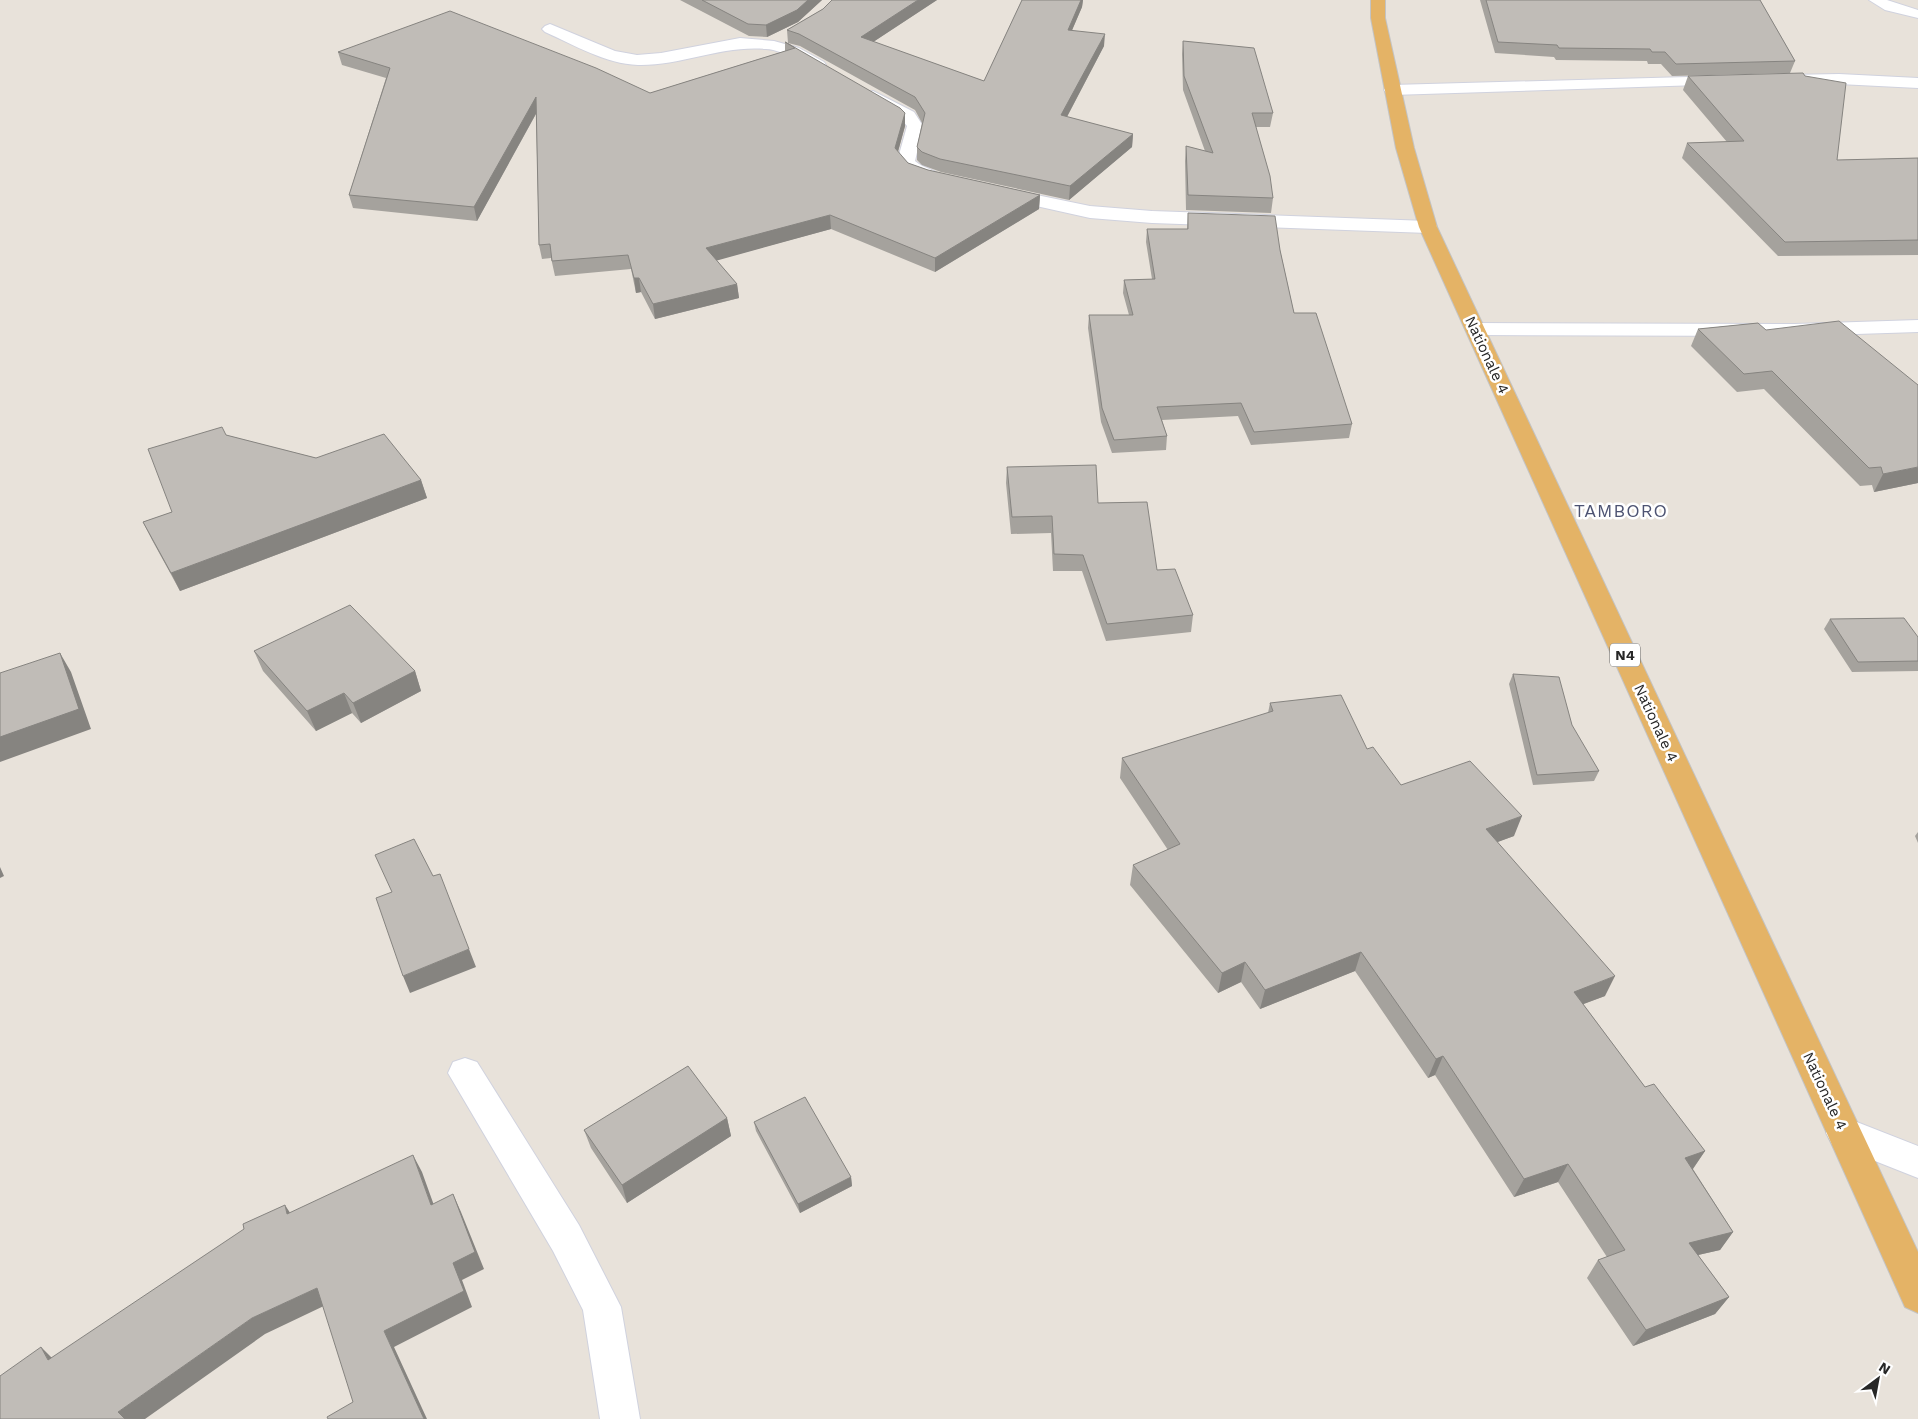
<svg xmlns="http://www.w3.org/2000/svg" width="1918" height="1419" viewBox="0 0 1918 1419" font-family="'Work Sans',sans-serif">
	<rect width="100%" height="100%" fill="#e8e2da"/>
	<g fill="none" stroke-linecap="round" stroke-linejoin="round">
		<defs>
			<path id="minor" d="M1869,0H1887L1918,10V18L1885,10Z
				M550,24L615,51L637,55L661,53L740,38L774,41L799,48L824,62L826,65L824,68L818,70C799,65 786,50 766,49C722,45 681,66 638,65C606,64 574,45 545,32L542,29L545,26Z
				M1839,74L1918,78V88L1839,84L1787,85L1781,83L1779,80L1781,77L1787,75Z
				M1724,76L1730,78L1732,81L1730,84L1392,95L1386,93L1384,90L1386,87L1392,85Z
				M873,91L914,112L923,126L915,161C924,169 938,170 944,178L941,182C925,186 906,175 897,162L907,126L902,120L867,99L865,96L867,93Z
				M1002,188L1090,206L1152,211L1428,221L1435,223L1437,227L1435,231L1428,233L1152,223L1090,218L996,197L993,193L996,189Z
				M1918,320V332L1795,336L1476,335L1469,333L1466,329L1469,325L1476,323L1795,324Z
				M465,1058L477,1062L579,1225L621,1307L640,1419H600L583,1310L553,1251L448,1073L453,1062Z
				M1844,1117L1918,1146V1178L1832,1144L1826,1133L1832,1122Z"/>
			<path id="trunk" d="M1371,0H1385V18L1414,148L1437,227L1918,1252V1313L1905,1307L1419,227L1396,148L1371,18Z"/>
		</defs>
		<!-- minor casing -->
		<use href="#minor" stroke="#d0d2de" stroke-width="2"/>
		<!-- trunk casing -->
		<use href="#trunk" stroke="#c3c3c3" stroke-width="2"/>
		<!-- minor -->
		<use href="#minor" fill="#fff" fill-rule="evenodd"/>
		<!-- trunk -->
		<use href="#trunk" fill="#e4b366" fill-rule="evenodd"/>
	</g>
	<!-- wall -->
	<path fill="#a5a29d" d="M680,0H822L798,22L767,37L749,36Z
		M937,0L873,42L984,81L1022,0H1083L1082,7L1072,30L1104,46L1067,117L1133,134L1132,147L1069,200L941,172L922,165L917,160V147L922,123L915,110L800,46L788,43L787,30L823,9Z
		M1480,0H1760L1795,61L1790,73L1672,76L1661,64H1648L1647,61L1556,60L1554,57L1495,53Z
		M1183,41L1273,113L1270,127H1256L1273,198L1271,213L1186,210L1185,161L1186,146L1205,151L1183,90L1182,54Z
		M785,42L787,43L905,113V126L898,152L908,163L928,170L1040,195L1039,209L935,272L831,229L716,260L737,284L739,298L655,319L641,292L636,293L631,269L555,276L551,258L542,259L539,245L536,114L477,221L353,208L349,195L386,78L342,65L338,52L650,93L785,51Z
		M1688,76L1837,160L1918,158V255L1778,256L1682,158L1687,143L1727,142L1683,90Z
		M1188,213L1280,250L1294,313L1352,424L1349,438L1251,445L1238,416L1162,420L1167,436L1166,450L1112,453L1101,422L1088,328L1089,315H1129L1123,293L1124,280L1152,279L1146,242L1147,229H1187Z
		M1758,323L1918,483L1874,492L1872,485L1860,486L1764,389L1737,392L1691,346L1698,329Z
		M226,435L316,458L421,480L427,498L180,591L152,540L143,522L172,512Z
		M1007,467L1098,503L1157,570L1193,615L1191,632L1106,641L1082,571H1053L1051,533L1011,534L1006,483Z
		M1830,619L1918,637V671L1852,672L1824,629Z
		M254,651L415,671L421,691L361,723L352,713L316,731L263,671Z
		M1513,674L1599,771L1594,781L1533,785L1509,684Z
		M1270,703L1367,749L1401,785L1514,836L1497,842L1605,996L1583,1004L1645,1087L1705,1151L1693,1169L1733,1232L1720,1250L1698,1255L1729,1297L1715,1314L1633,1346L1587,1278L1598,1260L1607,1257L1558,1182L1514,1197L1435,1075L1428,1078L1355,971L1260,1009L1241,982L1218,993L1130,885L1133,865L1168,850L1120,778L1122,758L1268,713Z
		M1918,832V843L1915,836Z
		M727,1118L731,1136L627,1203L591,1148L584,1130Z
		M754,1122L851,1177L852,1186L800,1213L756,1131Z"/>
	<!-- shaded-wall -->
	<path fill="#868480" d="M808,0H822L798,22L767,37L766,25Z
		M918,0H937L861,50V37Z
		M1081,0H1083L1082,7L1067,42L1068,30Z
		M1105,34L1104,46L1061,128V115Z
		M536,97L538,110L477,221L474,207Z
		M905,113V126L895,162V148Z
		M1133,134L1132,147L1069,200L1070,186Z
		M1040,195L1039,209L935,272V258Z
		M830,215L831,229L708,263L706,248Z
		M634,278H639L641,292L636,293Z
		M737,284L739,298L655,319L653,304Z
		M1918,467V483L1874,492L1883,474Z
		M421,480L427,498L180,591L171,573Z
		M60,653L71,672L91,729L0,762V737Z
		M415,671L421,691L361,723L353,703Z
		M344,693L352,713L316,731L307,711Z
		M1522,816L1514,836L1479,849L1486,829Z
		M0,867L4,876L0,878Z
		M469,949L476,967L410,993L403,976Z
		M1361,952L1355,971L1260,1009L1265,990Z
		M1245,962L1241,982L1218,993L1222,973Z
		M1615,976L1605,996L1565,1011L1574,992Z
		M1443,1056L1435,1075L1428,1078L1436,1059Z
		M727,1118L731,1136L627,1203L622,1185Z
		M1705,1151L1692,1170L1685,1158Z
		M413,1155L422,1172L440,1222L431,1205Z
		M1568,1164L1558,1182L1514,1197L1524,1179Z
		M851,1177L852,1186L800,1213L798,1204Z
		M453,1194L461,1212L484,1269L462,1280L472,1307L394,1347L427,1419H424L384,1331L453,1263Z
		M285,1205L296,1222L287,1214Z
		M1733,1232L1720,1250L1676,1260L1689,1243Z
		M317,1288L328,1304L265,1334L145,1419H125L118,1412L252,1318Z
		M1729,1297L1715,1314L1633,1346L1646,1330Z
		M41,1347L57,1363L48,1360Z"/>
	<!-- building -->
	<path fill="#c0bcb7" stroke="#868480" d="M702,0H808L797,10L766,25L748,24Z
		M832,0H918L861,37L984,81L1022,0H1081L1068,30L1105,34L1061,115L1133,134L1070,186L940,159L922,152L917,147L925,113L915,97L799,34L787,30L823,9Z
		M1486,0H1760L1795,61L1676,64L1665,52H1652L1650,49L1559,48L1557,45L1498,42Z
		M450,11L596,68L650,93L795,48L785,42L787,43L900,108L905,113L895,148L908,163L928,170L1040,195L935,258L830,215L706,248L737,284L653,304L639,278H634L628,255L552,261L550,244L539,245L536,97L474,207L349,195L390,68L338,52Z
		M1183,41L1254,48L1273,113H1252L1270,176L1273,198L1188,195L1186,146L1213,153L1184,76Z
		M1803,73L1805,76L1846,83L1837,160L1918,158V240L1785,242L1687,143L1744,141L1688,76Z
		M1188,213L1275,216L1280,250L1294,313H1316L1352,424L1254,432L1241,403L1157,407L1167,436L1114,440L1102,408L1089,315H1133L1124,280L1155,279L1147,229H1188Z
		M1839,321L1918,385V467L1883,474L1881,467L1869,468L1772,371L1744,374L1698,329L1758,323L1766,330Z
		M222,427L226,435L316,458L384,434L421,480L171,573L143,522L172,512L148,449Z
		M1096,465L1098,503L1147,502L1157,570L1175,569L1193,615L1107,624L1083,555L1054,554L1052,516L1012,517L1007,467Z
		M350,605L415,671L353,703L344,693L307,711L254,651Z
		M1904,618L1918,637V661L1858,662L1830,619Z
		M60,653L79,709L0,737V673Z
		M1513,674L1559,677L1572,725L1599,771L1537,775Z
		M1341,695L1367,749L1373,747L1401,785L1470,761L1522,816L1486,829L1615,976L1574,992L1645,1087L1654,1084L1705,1151L1685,1158L1733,1232L1689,1243L1729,1297L1646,1330L1598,1260L1625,1250L1568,1164L1524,1179L1443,1056L1436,1059L1361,952L1265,990L1245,962L1222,973L1133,865L1180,844L1122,758L1273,711L1270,703Z
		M414,839L433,876L440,874L469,949L403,976L376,898L392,892L375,855Z
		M688,1066L727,1118L622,1185L584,1130Z
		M805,1097L851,1177L798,1204L754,1122Z
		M413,1155L431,1205L453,1194L475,1252L453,1263L464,1291L384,1331L424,1419H328L327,1417L353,1402L317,1288L252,1318L118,1412L125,1419H0V1376L41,1347L48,1360L244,1229L243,1224L285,1205L287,1214Z"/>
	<g text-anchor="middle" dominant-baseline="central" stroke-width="5" stroke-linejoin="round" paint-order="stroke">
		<!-- shield labels -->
		<rect fill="#fff" stroke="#686868" stroke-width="1" x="1610" y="643.5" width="30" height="23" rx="4"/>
		<g font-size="14" font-weight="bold" fill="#272727">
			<text x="1625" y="655">N4</text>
		</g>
		<!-- street labels -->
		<g font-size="15" fill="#272727" stroke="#fff">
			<text transform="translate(1487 355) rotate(65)">Nationale 4</text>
			<text transform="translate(1656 723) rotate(65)">Nationale 4</text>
			<text transform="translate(1825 1091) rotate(65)">Nationale 4</text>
		</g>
		<!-- quarter labels -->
		<g font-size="18" letter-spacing="1" fill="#4d5372" stroke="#fff">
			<text x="1621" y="510">TAMBORO</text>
		</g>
	</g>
	<!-- north arrow -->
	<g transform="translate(1878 1379) rotate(32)" stroke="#ffffff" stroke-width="4" paint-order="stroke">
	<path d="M0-4L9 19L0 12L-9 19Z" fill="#272727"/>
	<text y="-8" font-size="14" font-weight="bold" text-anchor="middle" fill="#272727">N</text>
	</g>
</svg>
